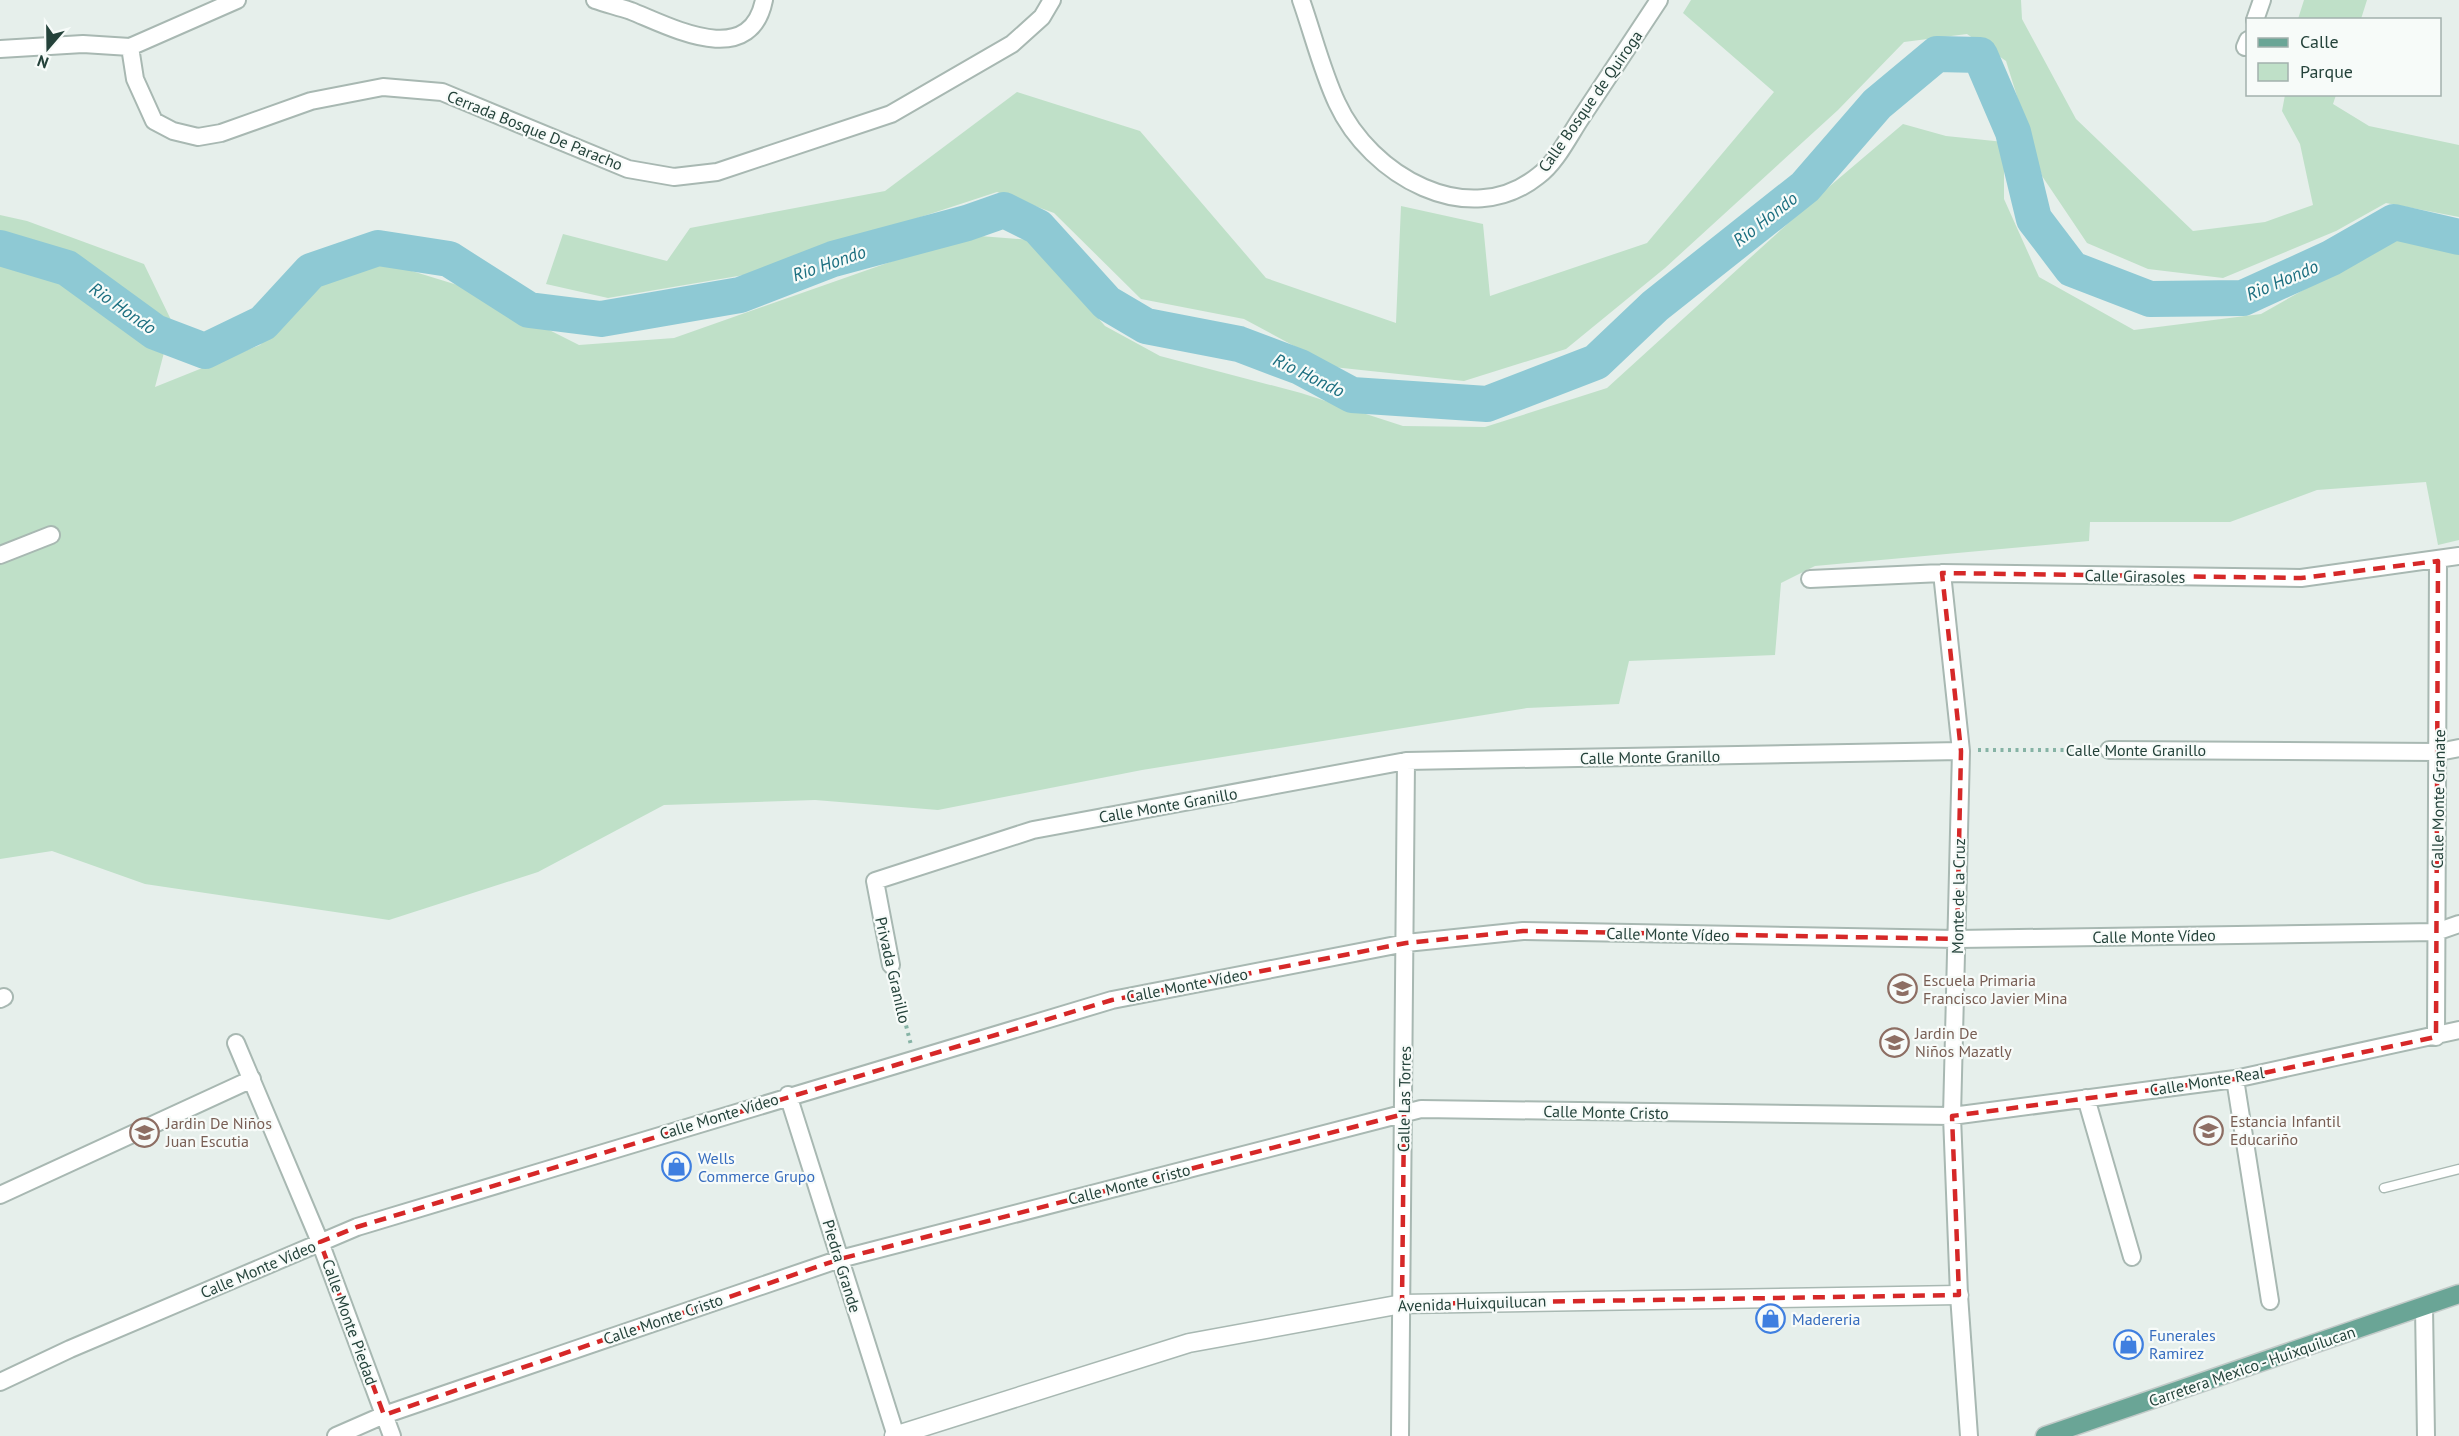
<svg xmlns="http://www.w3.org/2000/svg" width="2459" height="1436" viewBox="0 0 2459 1436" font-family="'PT Sans',sans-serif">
	<rect width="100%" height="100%" fill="#e6efeb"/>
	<!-- green -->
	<path fill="#bfe0c8" d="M1691,0H2021L2022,19L2076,119L2193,231L2265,222L2313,205L2300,144L2282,111L2285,95H2336L2333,104L2369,126L2459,145V217L2386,203L2336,231L2223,278L2148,269L2087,243L2042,176L2006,61L1967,34L1904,42L1838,110L1665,268L1566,349L1464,381L1333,367L1244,319L1141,299L1054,213L997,192L744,275L608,298L546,284L563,234L667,261L690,228L885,191L1017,92L1140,131L1266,278L1396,323L1401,206L1483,224L1490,296L1647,243L1774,92L1683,13Z
		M2304,0H2367L2361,19H2298Z
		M1903,124L1946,136L2004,142V199L2039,277L2134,330L2261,314L2399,236L2459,249V540L2438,545L2426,482L2317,490L2230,522H2090L2089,541L1815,566L1781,583L1775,655L1629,661L1619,704L1527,708L1142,770L938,810L815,800L664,805L538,872L389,920L145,884L52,851L0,859V215L27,221L144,264L172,322L155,387L260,345L319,278L389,264L464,287L579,345L674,338L967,235L1031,240L1105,326L1160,356L1301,393L1403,426L1485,427L1607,388L1817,197Z"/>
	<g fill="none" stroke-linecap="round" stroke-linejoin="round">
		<!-- river -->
		<path stroke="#8ec9d4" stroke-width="36" d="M0,248L67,268L155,332L205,351L263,323L311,271L378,248L449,259L529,310L601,319L740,295L833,259L967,223L1004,210L1038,227L1107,303L1146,326L1239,344L1300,367L1352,395L1487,404L1596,362L1655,306L1805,187L1877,104L1937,54L1980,55L2013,132L2034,219L2072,269L2150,299L2243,298L2331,258L2394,222L2459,237"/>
		<defs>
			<path id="service" d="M2384,1188L2459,1169"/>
			<path id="minor" d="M595,0C607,4 619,7 631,11C671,27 750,70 764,0
				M1301,0C1313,34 1322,71 1337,103C1370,175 1468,232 1538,176C1556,163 1569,136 1581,118C1607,78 1633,39 1659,0
				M2255,20L2262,0
				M130,47L135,79L154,121L173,131L198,137L221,133L311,101L383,87L442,92L628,169L674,177L717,172L891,114L1012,44L1042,17L1052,0
				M2245,47L2248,40
				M0,49L83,44L130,47L237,0
				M0,555L51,535
				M1942,573L1961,751L1952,1116L1959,1295L1969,1436
				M1810,579L1942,573L2301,578L2459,556
				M2109,750L2439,752L2459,748
				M891,965L875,881L1033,830L1406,761L1961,751
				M0,999L4,997
				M2436,1037L2438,561
				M236,1043L320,1242L392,1436
				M2235,1079L2270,1301
				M788,1095L896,1436
				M2086,1098L2132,1257
				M0,1195L252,1079
				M2424,1307L2426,1436
				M0,1382L70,1349L357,1227L1112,1000L1406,943L1523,931L1957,939L2436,932L2459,924
				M336,1436L384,1415L840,1259L1421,1109L1952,1116L2235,1079L2459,1030
				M1400,1436L1406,761"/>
			<path id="tertiary" d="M894,1436L1189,1343L1402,1304L1959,1295"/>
			<path id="primary" d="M2045,1436L2459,1294"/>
		</defs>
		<!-- service casing -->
		<use href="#service" stroke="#a8b8b2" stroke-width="11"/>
		<!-- minor casing -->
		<use href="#minor" stroke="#a8b8b2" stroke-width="20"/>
		<!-- tertiary casing -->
		<use href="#tertiary" stroke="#a8b8b2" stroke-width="21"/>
		<!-- primary casing -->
		<use href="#primary" stroke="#c2cac8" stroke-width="21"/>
		<!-- path -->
		<path stroke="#86b3a5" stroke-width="4" stroke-dasharray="3 4.5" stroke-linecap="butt" d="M1978,750H2093
			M895,982L911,1045"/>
		<!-- service -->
		<use href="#service" stroke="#fff" stroke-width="8"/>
		<!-- minor -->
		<use href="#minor" stroke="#fff" stroke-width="16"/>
		<!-- tertiary -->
		<use href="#tertiary" stroke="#fff" stroke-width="18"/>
		<!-- primary -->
		<use href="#primary" stroke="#6aa596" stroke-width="18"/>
	</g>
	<!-- marked area -->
	<path fill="none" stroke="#d62828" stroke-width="4.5" stroke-dasharray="12 8" stroke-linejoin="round" d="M2438,561L2436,1037L2235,1079L1952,1116L1959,1295L1402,1304L1404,1114L840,1259L384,1415L320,1242L357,1227L1112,1000L1406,943L1523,931L1957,939L1961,751L1942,573L2301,578Z"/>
	<!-- icons -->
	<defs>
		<symbol id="school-ring" viewBox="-11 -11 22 22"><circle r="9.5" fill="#f7fbf9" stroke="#8d6e63" stroke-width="1.5"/><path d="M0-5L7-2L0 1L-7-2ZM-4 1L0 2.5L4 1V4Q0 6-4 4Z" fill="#8d6e63"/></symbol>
		<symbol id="shop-ring" viewBox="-11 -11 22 22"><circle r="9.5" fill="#f7fbf9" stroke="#3f7fe0" stroke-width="1.5"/><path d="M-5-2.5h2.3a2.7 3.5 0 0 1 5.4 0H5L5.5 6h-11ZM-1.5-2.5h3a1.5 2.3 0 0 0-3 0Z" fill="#3f7fe0"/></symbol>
	</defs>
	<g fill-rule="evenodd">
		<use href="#school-ring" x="1886" y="972" width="33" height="33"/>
		<use href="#school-ring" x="1878" y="1026" width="33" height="33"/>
		<use href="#school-ring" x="2192" y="1114" width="33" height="33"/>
		<use href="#school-ring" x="128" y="1116" width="33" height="33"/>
		<use href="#shop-ring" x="660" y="1150" width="33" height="33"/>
		<use href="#shop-ring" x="1754" y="1302" width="33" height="33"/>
		<use href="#shop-ring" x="2112" y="1328" width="33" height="33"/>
	</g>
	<g text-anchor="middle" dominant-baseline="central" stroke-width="4.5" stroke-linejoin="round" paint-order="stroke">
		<!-- street labels -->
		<g font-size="16" fill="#24423a" stroke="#f7fbf9">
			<text transform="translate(1590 101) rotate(-55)">Calle Bosque de Quiroga</text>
			<text transform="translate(535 130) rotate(22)">Cerrada Bosque De Paracho</text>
			<text transform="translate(2135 576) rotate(1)">Calle Girasoles</text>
			<text x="2136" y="750">Calle Monte Granillo</text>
			<text transform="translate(1650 757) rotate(-1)">Calle Monte Granillo</text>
			<text transform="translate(2438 799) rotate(-89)">Calle Monte Granate</text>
			<text transform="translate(1168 805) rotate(-10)">Calle Monte Granillo</text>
			<text transform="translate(1958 896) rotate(-89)">Monte de la Cruz</text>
			<text transform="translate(1668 934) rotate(1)">Calle Monte Vídeo</text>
			<text transform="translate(2154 936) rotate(-1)">Calle Monte Vídeo</text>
			<text transform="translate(893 970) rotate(77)">Privada Granillo</text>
			<text transform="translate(1187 985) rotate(-11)">Calle Monte Vídeo</text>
			<text transform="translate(2207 1081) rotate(-9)">Calle Monte Real</text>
			<text transform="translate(1404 1099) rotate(-89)">Calle Las Torres</text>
			<text transform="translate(1606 1112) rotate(1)">Calle Monte Cristo</text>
			<text transform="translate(719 1116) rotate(-17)">Calle Monte Vídeo</text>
			<text transform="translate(1129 1184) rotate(-14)">Calle Monte Cristo</text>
			<text transform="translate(842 1266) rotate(73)">Piedra Grande</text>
			<text transform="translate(258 1269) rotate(-23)">Calle Monte Vídeo</text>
			<text transform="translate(1472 1303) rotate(-2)">Avenida Huixquilucan</text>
			<text transform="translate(663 1319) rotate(-19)">Calle Monte Cristo</text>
			<text transform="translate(350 1322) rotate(70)">Calle Monte Piedad</text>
			<text transform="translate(2252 1366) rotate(-19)">Carretera Mexico - Huixquilucan</text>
		</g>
		<!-- education labels -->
		<g font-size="16" fill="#785e54" stroke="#f7fbf9" text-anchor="start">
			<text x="1923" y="980">Escuela Primaria<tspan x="1923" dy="18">Francisco Javier Mina</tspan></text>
			<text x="1915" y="1033">Jardin De<tspan x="1915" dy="18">Niños Mazatly</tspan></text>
			<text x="2230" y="1121">Estancia Infantil<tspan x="2230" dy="18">Educariño</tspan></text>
			<text x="166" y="1123">Jardin De Niños<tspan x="166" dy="18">Juan Escutia</tspan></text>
		</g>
		<!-- shop labels -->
		<g font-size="16" fill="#366cbe" stroke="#f7fbf9" text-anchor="start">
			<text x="698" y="1158">Wells<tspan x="698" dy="18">Commerce Grupo</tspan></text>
			<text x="1792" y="1319">Madereria</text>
			<text x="2149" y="1335">Funerales<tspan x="2149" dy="18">Ramirez</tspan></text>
		</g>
		<!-- water labels -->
		<g font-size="18" font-style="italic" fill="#1c6f80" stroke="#f7fbf9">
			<text transform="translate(1765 219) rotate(-38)">Rio Hondo</text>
			<text transform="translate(829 263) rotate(-19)">Rio Hondo</text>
			<text transform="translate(2282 280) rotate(-23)">Rio Hondo</text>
			<text transform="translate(123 308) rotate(35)">Rio Hondo</text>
			<text transform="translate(1309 375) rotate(26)">Rio Hondo</text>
		</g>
	</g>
	<!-- legend -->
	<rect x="2246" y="18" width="195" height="78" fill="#f7fbf9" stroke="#a3b1ad" stroke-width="1.5"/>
	<rect x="2258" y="38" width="30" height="9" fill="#6aa596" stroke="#a3b1ad" stroke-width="1.5"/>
	<text x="2300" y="48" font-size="18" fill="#24423a">Calle</text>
	<rect x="2258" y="63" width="30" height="18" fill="#bfe0c8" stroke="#a3b1ad" stroke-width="1.5"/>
	<text x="2300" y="78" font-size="18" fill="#24423a">Parque</text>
	<!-- north arrow -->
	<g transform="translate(48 48) rotate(200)" stroke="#f7fbf9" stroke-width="4.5" paint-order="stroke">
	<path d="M0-4.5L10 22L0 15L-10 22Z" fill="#24423a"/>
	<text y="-9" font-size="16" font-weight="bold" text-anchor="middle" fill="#24423a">N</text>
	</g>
</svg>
